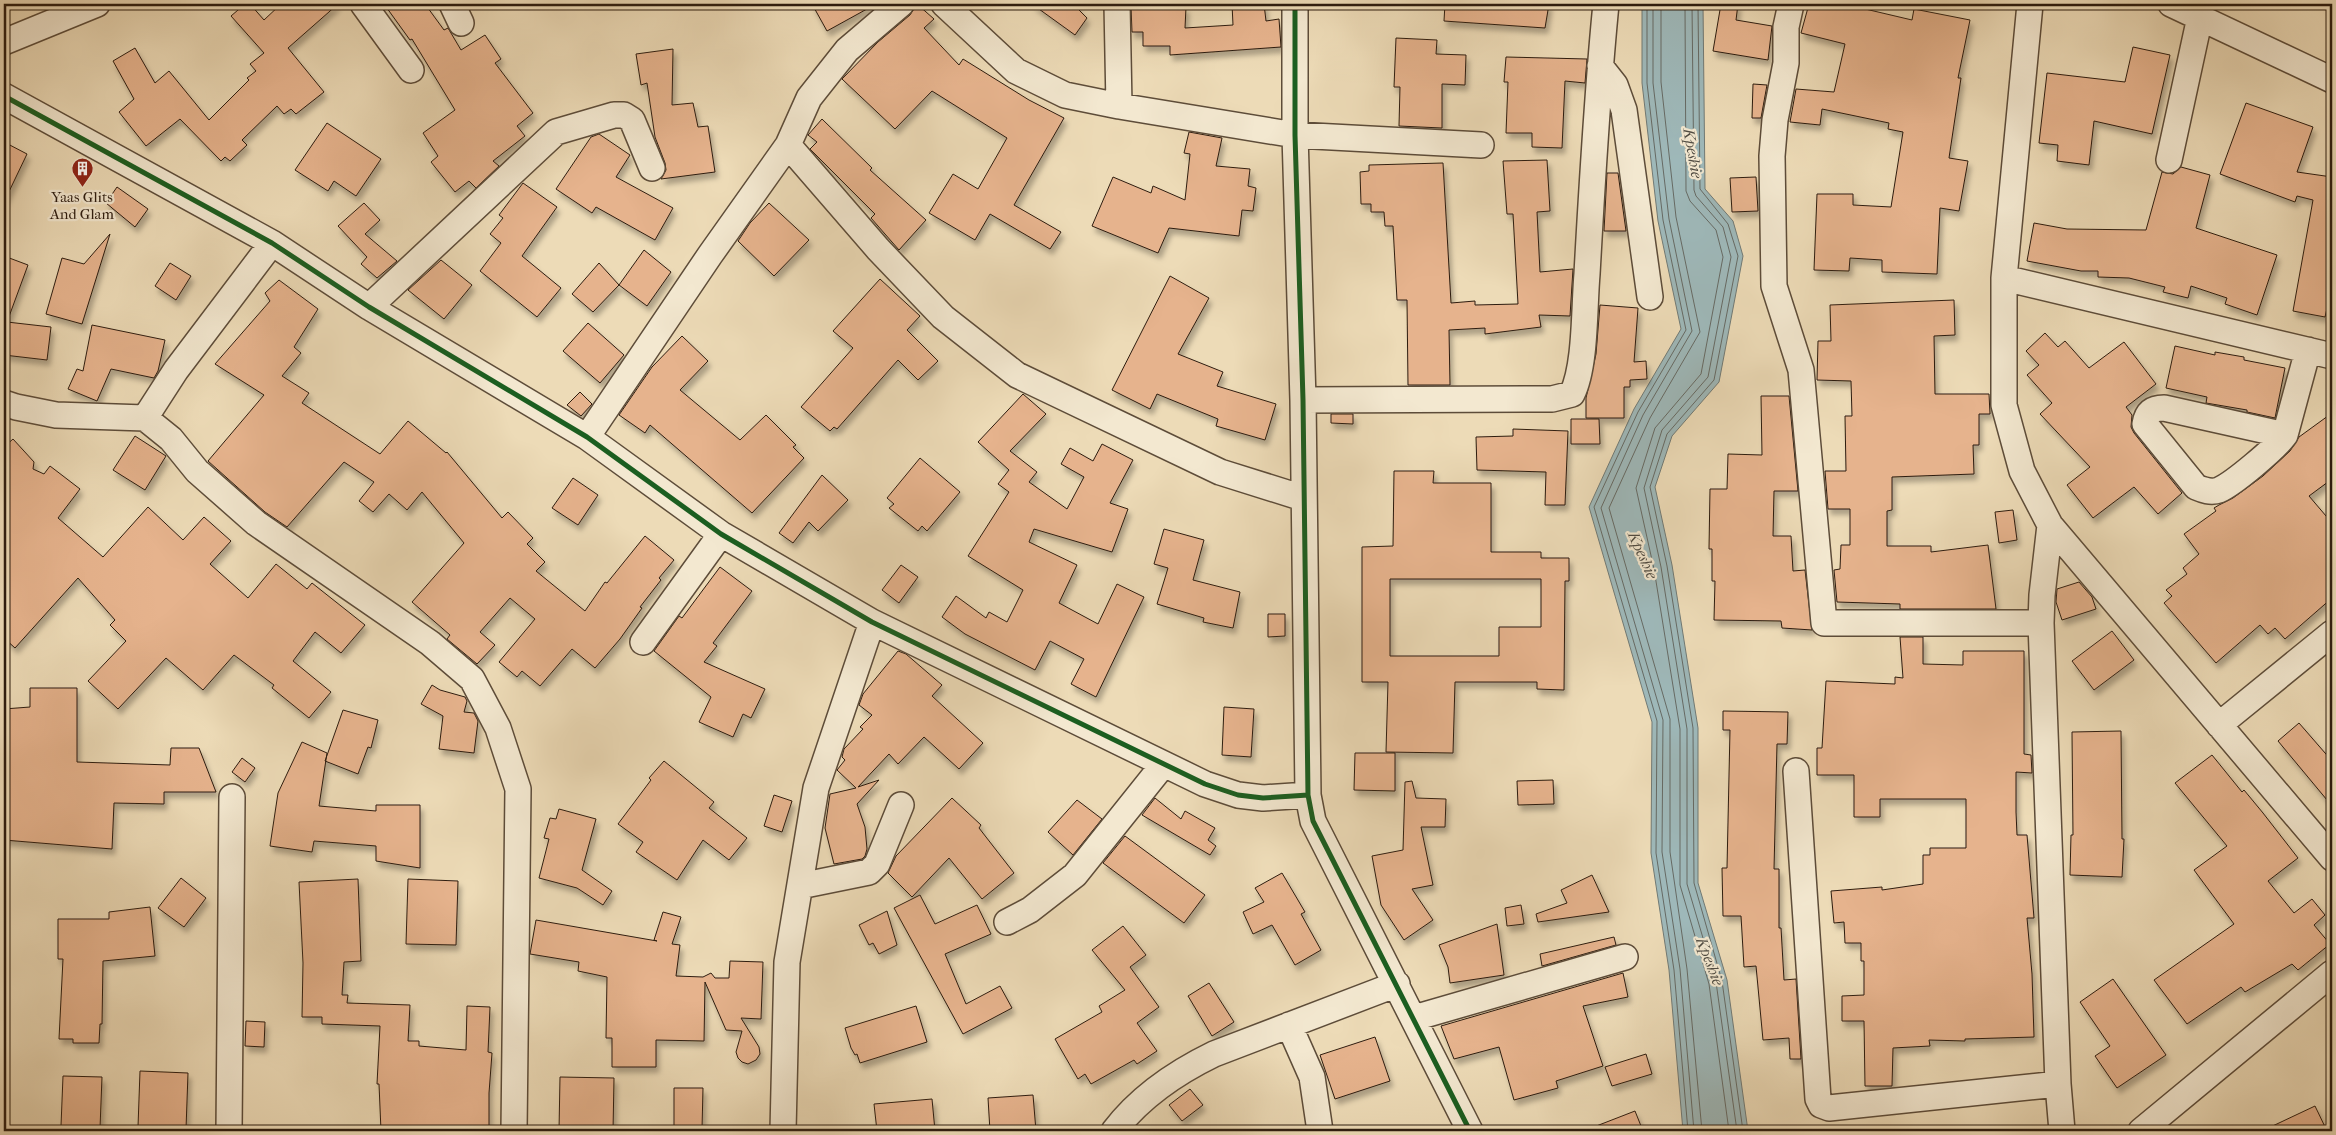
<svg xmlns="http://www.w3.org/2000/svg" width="2336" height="1135" viewBox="0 0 2336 1135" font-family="'IM FELL French Canon',serif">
	<defs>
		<filter id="shadow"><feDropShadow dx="3" dy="5.5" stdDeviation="2.5" flood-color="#0004"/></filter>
	</defs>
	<rect width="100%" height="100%" fill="#eddbb7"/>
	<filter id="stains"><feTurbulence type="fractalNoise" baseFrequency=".004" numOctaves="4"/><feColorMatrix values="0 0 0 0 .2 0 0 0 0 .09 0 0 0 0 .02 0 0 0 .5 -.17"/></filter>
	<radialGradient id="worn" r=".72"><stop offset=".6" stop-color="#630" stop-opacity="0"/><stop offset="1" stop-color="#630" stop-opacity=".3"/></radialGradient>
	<!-- water -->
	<path fill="#9eb8b9" stroke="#717a75" d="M1642,4H1703L1705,189L1733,221L1743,256L1719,382L1672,436L1655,487L1672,565L1698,728V883L1727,980L1748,1131H1683L1669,970L1651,853L1652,722L1589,507L1634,409L1681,329L1658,221L1642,83Z"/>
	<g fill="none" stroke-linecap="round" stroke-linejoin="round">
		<!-- shore -->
		<path stroke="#666a64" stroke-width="1" d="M1647,4V83L1663,220L1686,330L1638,412L1594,507L1657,721L1656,853L1674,970L1688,1131
			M1653,4V83L1669,219L1692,331L1643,415L1601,508L1663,720L1662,852L1680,969L1694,1131
			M1661,4V82L1676,217L1700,332L1650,418L1609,508L1670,719V852L1687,969L1702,1131
			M1685,4L1686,191L1690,201L1716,230L1723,257L1701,374L1655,428L1636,488L1654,569L1680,729V885L1709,984L1729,1131
			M1692,4L1694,190L1696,196L1723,227L1731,257L1708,377L1662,430L1644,488L1661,567L1687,729V884L1716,982L1737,1131
			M1698,4L1700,189L1728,224L1738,256L1714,380L1667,434L1650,487L1667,566L1693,728L1694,883L1722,981L1743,1131"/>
	</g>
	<!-- building -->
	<path fill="#e6b38d" stroke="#2d1c0f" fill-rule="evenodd" filter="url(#shadow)" d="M245,4H250L264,20L281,4H338L288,48L324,92L296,114L291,109L284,114L277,106L242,140L247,145L230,161L225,157L221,161L180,119L146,146L119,112L134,99L113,61L135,48L155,83L169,71L209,120L249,80L247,78L256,71L250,64L264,53L231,16Z
		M384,4H425L444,30L448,28L461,50L485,35L501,59L495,63L533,113L517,126L525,136L493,161L499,166L476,188L469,181L455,192L431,162L438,156L423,133L455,110L412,39L410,40Z
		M812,4H876L827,31Z
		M917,4L934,19L924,28L959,65L963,59L1029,100L1064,118L1014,205L1061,232L1050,249L990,214L975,240L929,213L953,174L978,189L1007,138L932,91L895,129L842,79L878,42L910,15Z
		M1032,4H1079L1076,7L1087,18L1075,35Z
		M1232,4H1264L1266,21L1279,19L1281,47L1170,55V46H1143V32H1132L1131,7H1186L1185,28L1233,25Z
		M1445,4H1549L1545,28L1444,21Z
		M1721,4H1738L1736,20L1772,26L1768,60L1713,51Z
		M1809,4H1844L1912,20L1914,9L1970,20L1958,78H1961L1949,158L1968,161L1959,211L1940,208L1937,274L1882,272V260L1850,258L1849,271L1814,270L1817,194H1853V205L1891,207L1903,132L1888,129L1889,123L1822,109L1820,125L1790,122L1796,89L1834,92L1845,44L1801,33Z
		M1396,38L1437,40L1436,54L1466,55L1465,85L1442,84V128L1399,126L1400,87H1394Z
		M2133,47L2170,55L2152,134L2094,121L2089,165L2057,161L2058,145L2039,143L2047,73L2125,82Z
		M673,49L672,105L693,103L698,127L708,126L715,172L661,179L666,170L665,163L655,137L647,83L641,85L636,54Z
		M1506,57L1587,59L1585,83L1565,81L1562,148L1532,147V133H1506L1508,82H1504Z
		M1753,84L1767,85L1761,118H1752Z
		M2246,103L2313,127L2297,172L2332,177V304H2328L2325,317L2293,311L2313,200L2297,196L2295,202L2220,174Z
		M822,119L872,168L870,170L926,220L899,250L871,218L875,214L810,149L817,142L808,135Z
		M327,123L381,159L356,196L334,181L328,191L295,170Z
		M1189,132L1222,138L1216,166L1250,169L1248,186L1256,188L1253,211L1242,210L1239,236L1169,228L1158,253L1092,226L1113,177L1151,193L1153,186L1185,200L1190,154L1184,153Z
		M599,134L630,155L616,177L673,208L655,240L596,207L592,213L556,189L591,137Z
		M4,142L27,154L4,202Z
		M1547,160L1550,211L1537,212L1540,272L1573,269L1570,316L1539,315L1541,327L1485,334V328L1449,330L1450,385H1408L1407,300H1397L1393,226H1385L1384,212H1371V204H1361L1360,172L1369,171V165L1443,163L1451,303L1475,301V305L1518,304L1513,214H1507L1503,161Z
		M2181,167L2210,175L2196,228L2277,255L2257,315L2225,304L2227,298L2191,286L2188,298L2163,292L2165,287L2129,278L2098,277V271H2081L2027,261L2034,223L2067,229L2146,230L2162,172L2173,174Z
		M1607,173H1618L1626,231H1604Z
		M1756,177L1758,211L1732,212L1730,178Z
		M523,183L557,207L522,256L561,288L537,317L480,271L501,243L490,234L503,218L499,215Z
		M117,187L148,209L135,227L106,203Z
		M364,203L380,220L365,234L397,261L377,278L361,264L367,257L338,226Z
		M769,203L809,240L774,276L738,241L750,223Z
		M110,234L82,324L46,314L62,258L84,264Z
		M644,250L671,272L647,306L619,285Z
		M4,256L28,265L7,322L51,327L47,360L4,355Z
		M441,260L472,285L444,319L408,290Z
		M170,263L191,276L176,300L155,286Z
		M599,263L619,285L593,312L572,294Z
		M1170,276L1209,298L1178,354L1223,372L1217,386L1276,404L1265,440L1216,426L1218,419L1157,394L1150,409L1112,390Z
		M880,279L920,316L907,330L938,361L918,380L898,360L837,429L834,427L830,431L801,407L853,348L833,331Z
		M279,280L318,309L294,347L301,353L282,376L309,393L302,403L380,454L408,421L446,453L447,452L502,518L508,512L533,538L527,544L545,562L536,571L585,611L605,582L607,583L645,536L674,560L659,578L661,580L640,607L642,608L620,639L595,668L572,649L540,686L522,671L517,677L499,662L535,619L510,598L480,632L495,645L477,664L447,639L450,635L412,602L464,543L422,492L407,510L389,494L373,512L359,501L374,482L344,462L287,527L265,512L208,461L264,395L215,364L270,301L265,293Z
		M1954,300L1955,335L1934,336L1935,394H1989L1990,414H1979V445H1973L1974,474L1892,477V510L1887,511V546H1931V552L1988,545L1996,609H1900V604L1837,602L1834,570L1840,569L1841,545H1850V509H1828L1825,471H1846L1845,416H1852L1851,381L1817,380L1818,341H1831L1830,305Z
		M1600,305L1638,308L1634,362L1646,361L1647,379L1630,380V387H1624V418H1586V398L1596,354Z
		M588,323L624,355L600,383L563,351Z
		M92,325L165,340L158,371L154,378L111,369L97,401L68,389L77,369L83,371Z
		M2045,333L2058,347L2065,341L2089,368L2124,342L2156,384L2126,407L2132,415L2131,427L2134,433L2182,493L2158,514L2134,487L2093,518L2067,485L2090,467L2040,414L2052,403L2027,375L2039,365L2026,351Z
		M682,336L708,361L680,390L740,440L766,415L796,445L793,447L804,458L752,513L650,425L645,433L619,415L652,367Z
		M2175,346L2215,355V352L2244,357V360L2285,368L2275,418L2247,412V410L2206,403L2207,397L2166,388Z
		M580,392L592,404L581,416L567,405Z
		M1023,394L1046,414L1010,451L1037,472L1029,482L1067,509L1084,477L1061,464L1070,448L1093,461L1102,444L1133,460L1110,503L1128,509L1112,552L1034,529L1029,542L1077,565L1059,603L1098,624L1117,584L1144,597L1096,697L1071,684L1084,659L1050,641L1035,670L965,634L942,617L956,596L986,618L989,612L1007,622L1023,590L968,556L1009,492L998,484L1009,470L978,442Z
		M1761,396H1789L1798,491H1774L1773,536H1791L1793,571L1805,570L1812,630L1782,628L1781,621L1714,620L1715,581H1712V549H1709L1710,489H1727L1728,454L1762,455Z
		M2332,413V479L2309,496L2332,523V598L2285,639L2275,628L2268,634L2260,625L2216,663L2164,603L2172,596L2166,590L2187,574L2183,568L2199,554L2184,534L2216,511L2214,508L2219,505L2233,498L2263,476L2290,451L2299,437Z
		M1331,414H1353V424L1331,423Z
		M1571,419H1599L1600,444H1571Z
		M1513,429L1568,431L1565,505H1545L1546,472L1477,470L1476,437L1513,436Z
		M135,436L166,456L145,490L113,470Z
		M13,439L34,462L33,469L44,474L50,466L80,489L58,518L103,557L148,507L183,540L204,517L231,541L210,564L248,598L276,564L307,589L312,583L365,625L341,653L315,632L293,661L331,692L309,718L272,688L274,685L234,655L203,690L166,658L118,709L88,681L126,641L110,625L115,620L78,578L15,648L4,638V447Z
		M920,458L960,492L927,531L922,526L918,531L889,508L894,504L887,498Z
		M1394,471H1434L1433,483H1491V552H1541V558H1569V581H1565L1564,690L1537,689V682H1455L1453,753L1386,752L1388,682H1362V547L1393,546ZM1390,579H1541V627H1499V656H1390Z
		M822,475L848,500L818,531L809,522L793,543L779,533Z
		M573,478L598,495L578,525L552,508Z
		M2013,510L2017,540L1999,543L1995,512Z
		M1164,529L1204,540L1193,580L1240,592L1233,628L1203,622L1204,618L1157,604L1168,568L1154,564Z
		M901,565L918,577L899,603L882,590Z
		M720,567L752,591L713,643L717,646L704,662L765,689L751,718L743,714L733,737L699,722L711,697L654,651L679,616L682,618Z
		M2079,582L2092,597L2096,609L2062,620L2056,602L2057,589Z
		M1268,614H1285V636L1268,637Z
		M2112,631L2134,660L2094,690L2072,661Z
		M1900,637H1923V664L1963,665V651H2024V754L2031,755L2032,773L2016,772V812L2017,835H2027L2034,918H2027L2032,974L2034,1037L1965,1039V1041L1929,1040L1930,1046L1893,1048L1892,1086H1865L1864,1021H1842V996L1864,995V961H1861V943H1845L1844,922L1834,923L1831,891L1882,887V890L1923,884V855H1930V848H1966V799H1880V817H1854V775H1817V748H1822L1826,681L1895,684V677L1903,678Z
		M898,651L906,654L942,685L932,696L983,743L959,769L924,737L898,764L889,754L858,787L879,780L857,804L865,827L867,849L865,856L862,859L834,864L825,828L830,794L856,788L837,770L845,760L842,757L844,749L863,729L860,727L872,715L859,705L863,694Z
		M432,685L440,690L465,697L467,701L464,712L474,713L478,721L474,753L439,749L443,716L421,704Z
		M30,688H77V762L170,765L171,748H199L216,792H164V804L114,803L112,849L4,840V795L8,748H4V709L30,707Z
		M1224,707L1254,709L1251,757L1222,755Z
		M343,710L378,720L371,748L368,747L358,774L325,761Z
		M1723,711L1788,712L1787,744H1777L1774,869H1779V928H1781L1784,980L1796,979L1801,1059H1790L1789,1038L1763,1040L1756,966L1744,967L1741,916H1723L1722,868H1727L1730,730H1723Z
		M2299,723L2332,761V806L2278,741Z
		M2121,731L2122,839H2124L2122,877L2070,875L2071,835H2073L2072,732Z
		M302,742L327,753L319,806L376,811V805H420V868L376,861V846L314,841L312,852L270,846L278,793Z
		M1355,753H1395V791L1354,790Z
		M2212,755L2242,792L2244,790L2263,813L2298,858L2268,881L2294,913L2312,899L2325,915L2314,925L2330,944L2298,970L2292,964L2245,992L2241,987L2187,1024L2154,980L2234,924L2194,870L2227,846L2175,783Z
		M242,758L255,768L245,782L232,772Z
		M664,761L714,802L709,808L747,838L729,860L703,840L677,880L636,852L643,842L618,824L651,780L649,778Z
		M1553,780L1554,804L1518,805L1517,781Z
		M1412,781L1416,798L1446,799L1445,827H1421L1433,885L1412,889L1433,920L1404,940L1381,905L1372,856L1403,850L1405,782Z
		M774,795L792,801L782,832L764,826Z
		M952,798L981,825L979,828L1014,873L982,899L949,858L912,897L888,873L896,856Z
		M1155,798L1181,819L1185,811L1215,828L1208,840L1216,846L1210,855L1142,815Z
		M1077,800L1102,819L1073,855L1048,832Z
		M559,809L596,819L582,870L612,891L603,905L577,888L539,878L549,839L544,838L550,818L556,819Z
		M1125,836L1205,895L1184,923L1103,863Z
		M1282,873L1305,912L1301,914L1321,950L1295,965L1272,925L1253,934L1243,912L1264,902L1255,888Z
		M1592,875L1609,912L1538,922L1536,914L1567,903L1561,890Z
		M181,878L206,898L184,927L158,908Z
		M358,879L361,961L344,962L342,995H348L347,1003L410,1005L408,1041H419V1046L466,1050L467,1006L490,1007L488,1052L492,1053L489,1093V1131H381L379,1084H377L380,1026L322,1024V1017H302L303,963L299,882Z
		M408,879L458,881L456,945L406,944Z
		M920,895L935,924L977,905L991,934L945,954L966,1004L1000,986L1012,1008L963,1034L894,908Z
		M1521,905L1524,924L1507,926L1505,908Z
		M150,907L155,956L103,961L102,1024H100L99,1043H73V1039H59L63,959H58V919H109V912Z
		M887,911L897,945L879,954L873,943L869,945L859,925Z
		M663,912L681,917L672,944L680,945L676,976L703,977L711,973L715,978H729L730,961L763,962L761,1019L741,1018L759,1047L760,1054L756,1060L748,1064L742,1062L738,1058L736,1052L742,1031L726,1030L705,982L704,1041L656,1040V1067H612V1038H606L607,977L578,971L579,962L530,954L536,920L657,941L654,940Z
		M1497,924L1504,975L1450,983L1448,967L1439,945Z
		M1123,926L1146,955L1130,967L1159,1007L1137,1023L1157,1051L1137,1064L1134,1060L1091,1084L1085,1074L1078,1079L1055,1039L1102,1012L1099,1006L1125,990L1092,950Z
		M1614,937L1616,945L1542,966L1540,954Z
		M1623,973L1628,997L1583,1006L1603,1066L1556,1081L1558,1088L1514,1100L1499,1047L1454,1059L1441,1026Z
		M2113,979L2166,1055L2117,1088L2095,1056L2110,1046L2080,1002Z
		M1209,983L1234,1022L1212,1036L1188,996Z
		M916,1006L927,1042L860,1063L857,1054L855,1055L851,1048L845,1028Z
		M246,1021L265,1022L264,1047L245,1046Z
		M1375,1037L1390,1081L1335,1099L1320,1055Z
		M1646,1054L1652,1074L1612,1086L1605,1067Z
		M140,1071L188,1073L186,1129L138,1127Z
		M63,1076L102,1077L100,1128L61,1126Z
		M560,1077L614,1078L613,1131H559Z
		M674,1088H703L702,1129L674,1131Z
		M1190,1089L1203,1105L1182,1121L1169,1105Z
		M1033,1095L1036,1131H990L988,1098Z
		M932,1099L935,1131H877L874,1104Z
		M2315,1106L2327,1131H2262Z
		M1635,1111L1643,1131H1586V1130Z"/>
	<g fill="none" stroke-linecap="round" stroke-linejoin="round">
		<defs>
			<path id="minor" d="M363,4L411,70
				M452,4L461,23
				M944,4L1016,71L1065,95L1119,106L1295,135L1481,145
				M1117,4L1119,106
				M1295,4V135L1303,400L1308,795L1313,821L1470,1131
				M1791,4L1786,27V63L1775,120L1772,156L1774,286L1801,370L1824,623H2041
				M2030,4L2004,278V405L2022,471L2050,525L2042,595L2041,623L2058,1084L2062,1131
				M2171,4L2332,80
				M4,42L97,4
				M1600,66L1615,85L1624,110L1650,297
				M4,96L272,243L369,307L587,437L721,534L872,622L1205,784L1238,795L1263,798L1308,795
				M788,145L878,249L943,317L1017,375L1220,472L1303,498
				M2169,160L2200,17
				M2004,278L2332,356
				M369,307L556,132L614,115H624L632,120L652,168
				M1303,400L1552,399L1572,394C1586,366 1584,307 1587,274C1592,184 1597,94 1606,4
				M4,403L16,407L56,415L145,418L171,439L197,471L256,523L430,643L472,679L498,728L518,789L514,1131
				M145,418L176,370L272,243
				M2285,435L2164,408C2152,408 2147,412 2145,424L2196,487C2203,490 2211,493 2219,490C2233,484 2276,448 2285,435L2308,350
				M587,437L710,255L788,145L809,98L847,50L901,4
				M2050,525L2332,858
				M643,642L721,534
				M2219,725L2332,633
				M1796,771L1818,1099L1821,1105L1829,1108L2058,1084
				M800,886L869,872L877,864L901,805
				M1007,922L1030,910L1075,875L1163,765
				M1414,1018L1625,957
				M1289,1025L1312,1077L1320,1131
				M229,1131L232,797
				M783,1131L787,962L816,788L872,622
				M1114,1131C1139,1098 1177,1072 1214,1054L1397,984
				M2141,1131L2332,973"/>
		</defs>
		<!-- minor casing -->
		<use href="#minor" stroke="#5d4c39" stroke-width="28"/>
		<!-- minor -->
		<use href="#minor" stroke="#f3e8d0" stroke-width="25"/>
		<defs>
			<path id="cycleway" d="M1295,4V135L1303,400L1308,795L1313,821L1470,1131
				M4,96L272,243L369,307L587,437L721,534L872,622L1205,784L1238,795L1263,798L1308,795"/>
		</defs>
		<!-- cycleway casing -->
		<use href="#cycleway" stroke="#f3e8d0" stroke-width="8"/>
		<!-- cycleway -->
		<use href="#cycleway" stroke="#1b5e20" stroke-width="5"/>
	</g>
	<!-- icons -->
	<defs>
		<symbol id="building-pin" viewBox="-11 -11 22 30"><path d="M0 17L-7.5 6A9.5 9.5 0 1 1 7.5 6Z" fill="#8f2418" stroke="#f3e8d0"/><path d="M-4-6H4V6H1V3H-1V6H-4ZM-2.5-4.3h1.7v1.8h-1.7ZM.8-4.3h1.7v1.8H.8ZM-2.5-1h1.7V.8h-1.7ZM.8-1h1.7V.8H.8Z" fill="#fff"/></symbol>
	</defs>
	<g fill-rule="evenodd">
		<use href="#building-pin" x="70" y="156" width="25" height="34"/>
	</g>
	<g text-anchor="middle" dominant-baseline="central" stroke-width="4.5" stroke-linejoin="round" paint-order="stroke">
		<!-- poi labels -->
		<g font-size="15" fill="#2d1c0f" stroke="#f3e8d0">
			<text x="82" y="197">Yaas Glits<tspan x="82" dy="17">And Glam</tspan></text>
		</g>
		<!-- water labels -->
		<g font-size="16" font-style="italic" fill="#4f4b42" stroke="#f3e8d0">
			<text transform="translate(1693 153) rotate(80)">Kpeshie</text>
			<text transform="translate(1643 555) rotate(66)">Kpeshie</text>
			<text transform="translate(1710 961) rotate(69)">Kpeshie</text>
		</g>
	</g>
	<!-- margin -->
	<rect width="2336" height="1135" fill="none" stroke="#eddbb7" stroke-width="20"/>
	<rect x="5" y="5" width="2326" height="1125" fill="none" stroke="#2d1c0f" stroke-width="2.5"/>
	<rect x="10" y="10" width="2316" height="1115" fill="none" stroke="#2d1c0f"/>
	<rect width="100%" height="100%" filter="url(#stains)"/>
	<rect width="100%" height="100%" fill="url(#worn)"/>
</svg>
